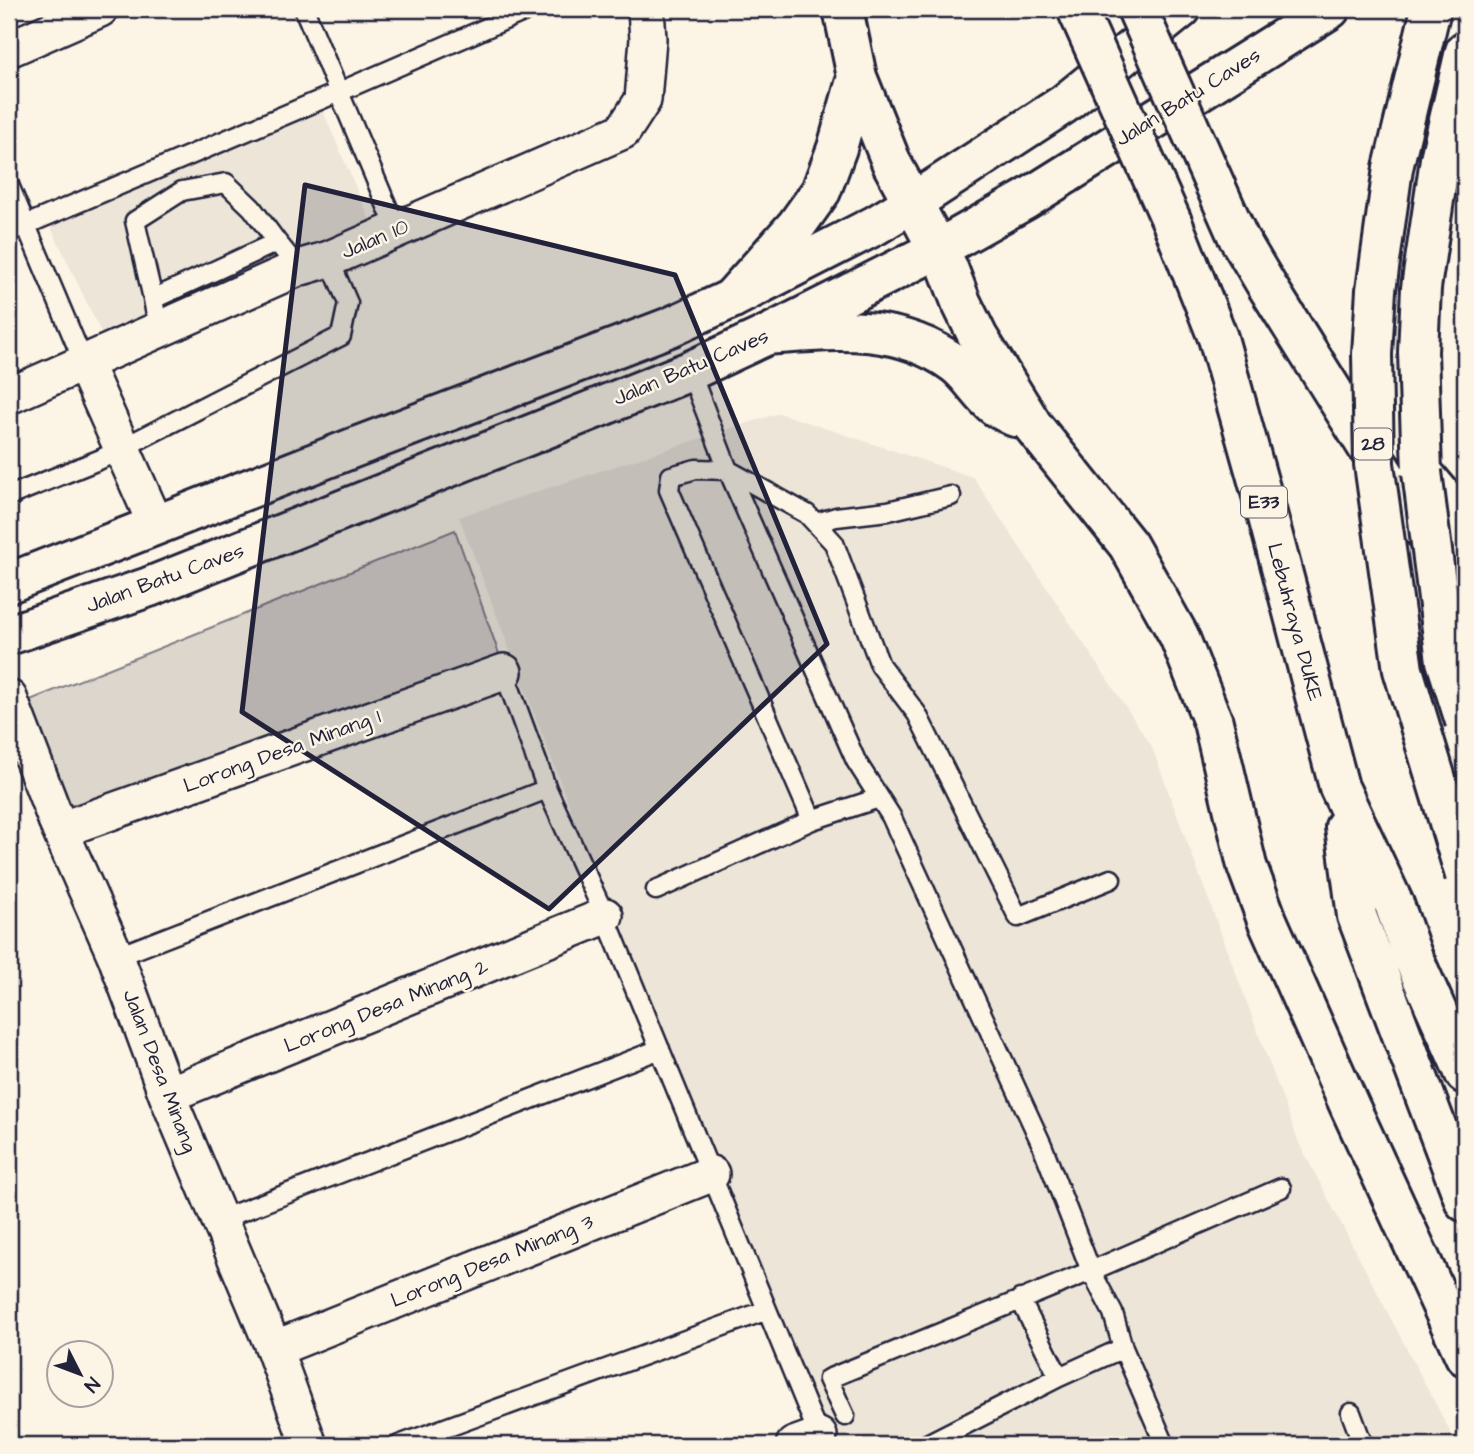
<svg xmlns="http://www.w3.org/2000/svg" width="1474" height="1454" viewBox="0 0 1474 1454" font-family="'Architects Daughter',sans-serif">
	<rect width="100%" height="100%" fill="#fcf5e5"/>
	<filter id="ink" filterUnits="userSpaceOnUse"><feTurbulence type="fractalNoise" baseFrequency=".0143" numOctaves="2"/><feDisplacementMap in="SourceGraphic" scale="14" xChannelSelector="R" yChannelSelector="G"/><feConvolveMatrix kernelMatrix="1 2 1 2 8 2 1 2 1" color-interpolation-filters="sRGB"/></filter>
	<g filter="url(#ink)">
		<!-- built -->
		<path fill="#ece5d8" d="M322,109L372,225L106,343L49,223Z
			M779,413L973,477L1151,745L1299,1143L1457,1445H814L459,517Z"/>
		<!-- green -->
		<path fill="#dcd6cc" stroke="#7f7c84" stroke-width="2" d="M455,530L499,654L73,816L30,700Z"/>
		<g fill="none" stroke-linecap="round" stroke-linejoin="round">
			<defs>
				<path id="lane" d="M304,9L397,230
					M9,185L84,363
					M9,232L339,92L530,9
					M153,299L135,221L182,191L226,183L252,208L277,242
					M155,310L153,299L277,242L298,268
					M690,371L728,470L856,761L891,816L1042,1145L1091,1271L1113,1313L1123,1348L1165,1445
					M9,496L101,459L341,336L348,303L329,259
					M816,523L836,517L888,511L951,496
					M504,672L547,789L605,916L819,1436
					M812,820L669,490L671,476L696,469L728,470L807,514L834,543L880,665L917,714L1018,917L1111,879
					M656,890L812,820L879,798
					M116,957L547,789
					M219,1220L660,1049
					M1020,1299L1059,1377
					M1351,1413L1363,1445
					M845,1416L828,1379L1091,1271L1281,1188
					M927,1444L1059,1377L1123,1348
					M399,1445L767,1310"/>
				<path id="street" d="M9,49L100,9
					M84,363L156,525
					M9,396L298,268L329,259L623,131L643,100L648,39L646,9
					M9,698L60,830L116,957L167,1095L274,1349L309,1445
					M60,830L504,672
					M167,1095L605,916
					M274,1349L711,1174
					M794,1445L819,1436"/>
				<path id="primary" d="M9,583L353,448L670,327L731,299L876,225L912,203L1064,104L1181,9
					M9,635L149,587L690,371L767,335L938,249L1025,200L1330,9"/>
				<path id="highway" d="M843,9L857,77L892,164L948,268L961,302L978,337L1033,426L1128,545L1179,636L1213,722L1247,866L1267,920L1350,1107L1465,1356
					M1318,15L1323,9
					M1465,51L1440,159L1421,288L1418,352L1422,472L1465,523
					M1172,222L1218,338L1265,506L1339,787L1394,904L1412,955L1465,1074
					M1238,237L1267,286L1406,509L1465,580
					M731,299L796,226L821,191L837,148L857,77
					M767,335C833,330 898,322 955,364C971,376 980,395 996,407C1002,411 1009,414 1015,417
					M1345,827L1357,916L1465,1202"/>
			</defs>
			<!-- lane casing -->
			<use href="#lane" stroke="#22223b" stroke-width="23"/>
			<!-- street casing -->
			<use href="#street" stroke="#22223b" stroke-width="40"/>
			<!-- primary casing -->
			<use href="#primary" stroke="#22223b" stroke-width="44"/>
			<!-- highway casing -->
			<use href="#highway" stroke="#22223b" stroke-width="44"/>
			<!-- lane -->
			<use href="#lane" stroke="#fcf5e5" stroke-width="18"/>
			<!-- street -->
			<use href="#street" stroke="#fcf5e5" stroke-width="35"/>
			<!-- primary -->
			<use href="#primary" stroke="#fcf5e5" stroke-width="38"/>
			<!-- highway -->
			<use href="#highway" stroke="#fcf5e5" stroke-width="38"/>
			<defs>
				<path id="highway-bridge" d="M1077,9L1172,222
					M1137,9L1238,237
					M1431,9L1393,168L1376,290L1372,354L1374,464L1403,670L1465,875
					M1422,472L1446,661L1465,721"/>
			</defs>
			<!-- highway-bridge casing -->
			<use href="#highway-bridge" stroke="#22223b" stroke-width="44" stroke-linecap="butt"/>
			<!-- highway-bridge -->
			<use href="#highway-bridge" stroke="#fcf5e5" stroke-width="38"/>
		</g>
	</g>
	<!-- marked area -->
	<path fill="#22223b" fill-opacity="0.2" stroke="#22223b" stroke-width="5" stroke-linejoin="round" d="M305,185L675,275L827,644L549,909L242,712Z"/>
	<g text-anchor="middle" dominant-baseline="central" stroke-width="5" stroke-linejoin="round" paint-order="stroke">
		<!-- shield labels -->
		<g fill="#fcf5e5" stroke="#63616e" stroke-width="2">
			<rect x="1354" y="428.5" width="38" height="31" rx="5"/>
			<rect x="1241" y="486.5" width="46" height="31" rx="5"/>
		</g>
		<g font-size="19" font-weight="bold" fill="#22223b">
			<text x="1373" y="444">28</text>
			<text x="1264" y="502">E33</text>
		</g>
		<!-- street labels -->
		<g font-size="21" fill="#22223b" stroke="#fcf5e5">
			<text transform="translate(1188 97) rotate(-32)">Jalan Batu Caves</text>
			<text transform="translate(375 239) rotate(-23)">Jalan 10</text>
			<text transform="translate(691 367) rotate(-23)">Jalan Batu Caves</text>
			<text transform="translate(165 578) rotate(-20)">Jalan Batu Caves</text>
			<text transform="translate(1295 622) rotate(75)">Lebuhraya DUKE</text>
			<text transform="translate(282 751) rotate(-20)">Lorong Desa Minang 1</text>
			<text transform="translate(386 1006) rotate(-22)">Lorong Desa Minang 2</text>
			<text transform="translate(160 1071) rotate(69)">Jalan Desa Minang</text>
			<text transform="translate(492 1261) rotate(-22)">Lorong Desa Minang 3</text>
		</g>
	</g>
	<!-- margin -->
	<rect width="1474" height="1454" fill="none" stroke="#fcf5e5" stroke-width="35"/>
	<rect x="18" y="18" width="1439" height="1419" fill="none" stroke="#22223b" stroke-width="2.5" filter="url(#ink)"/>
	<!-- north arrow -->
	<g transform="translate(80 1374) rotate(132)"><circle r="33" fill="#fcf5e5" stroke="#a5a1a1" stroke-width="2"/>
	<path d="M0-5L12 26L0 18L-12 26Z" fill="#22223b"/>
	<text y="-10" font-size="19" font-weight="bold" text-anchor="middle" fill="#22223b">N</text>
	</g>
</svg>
